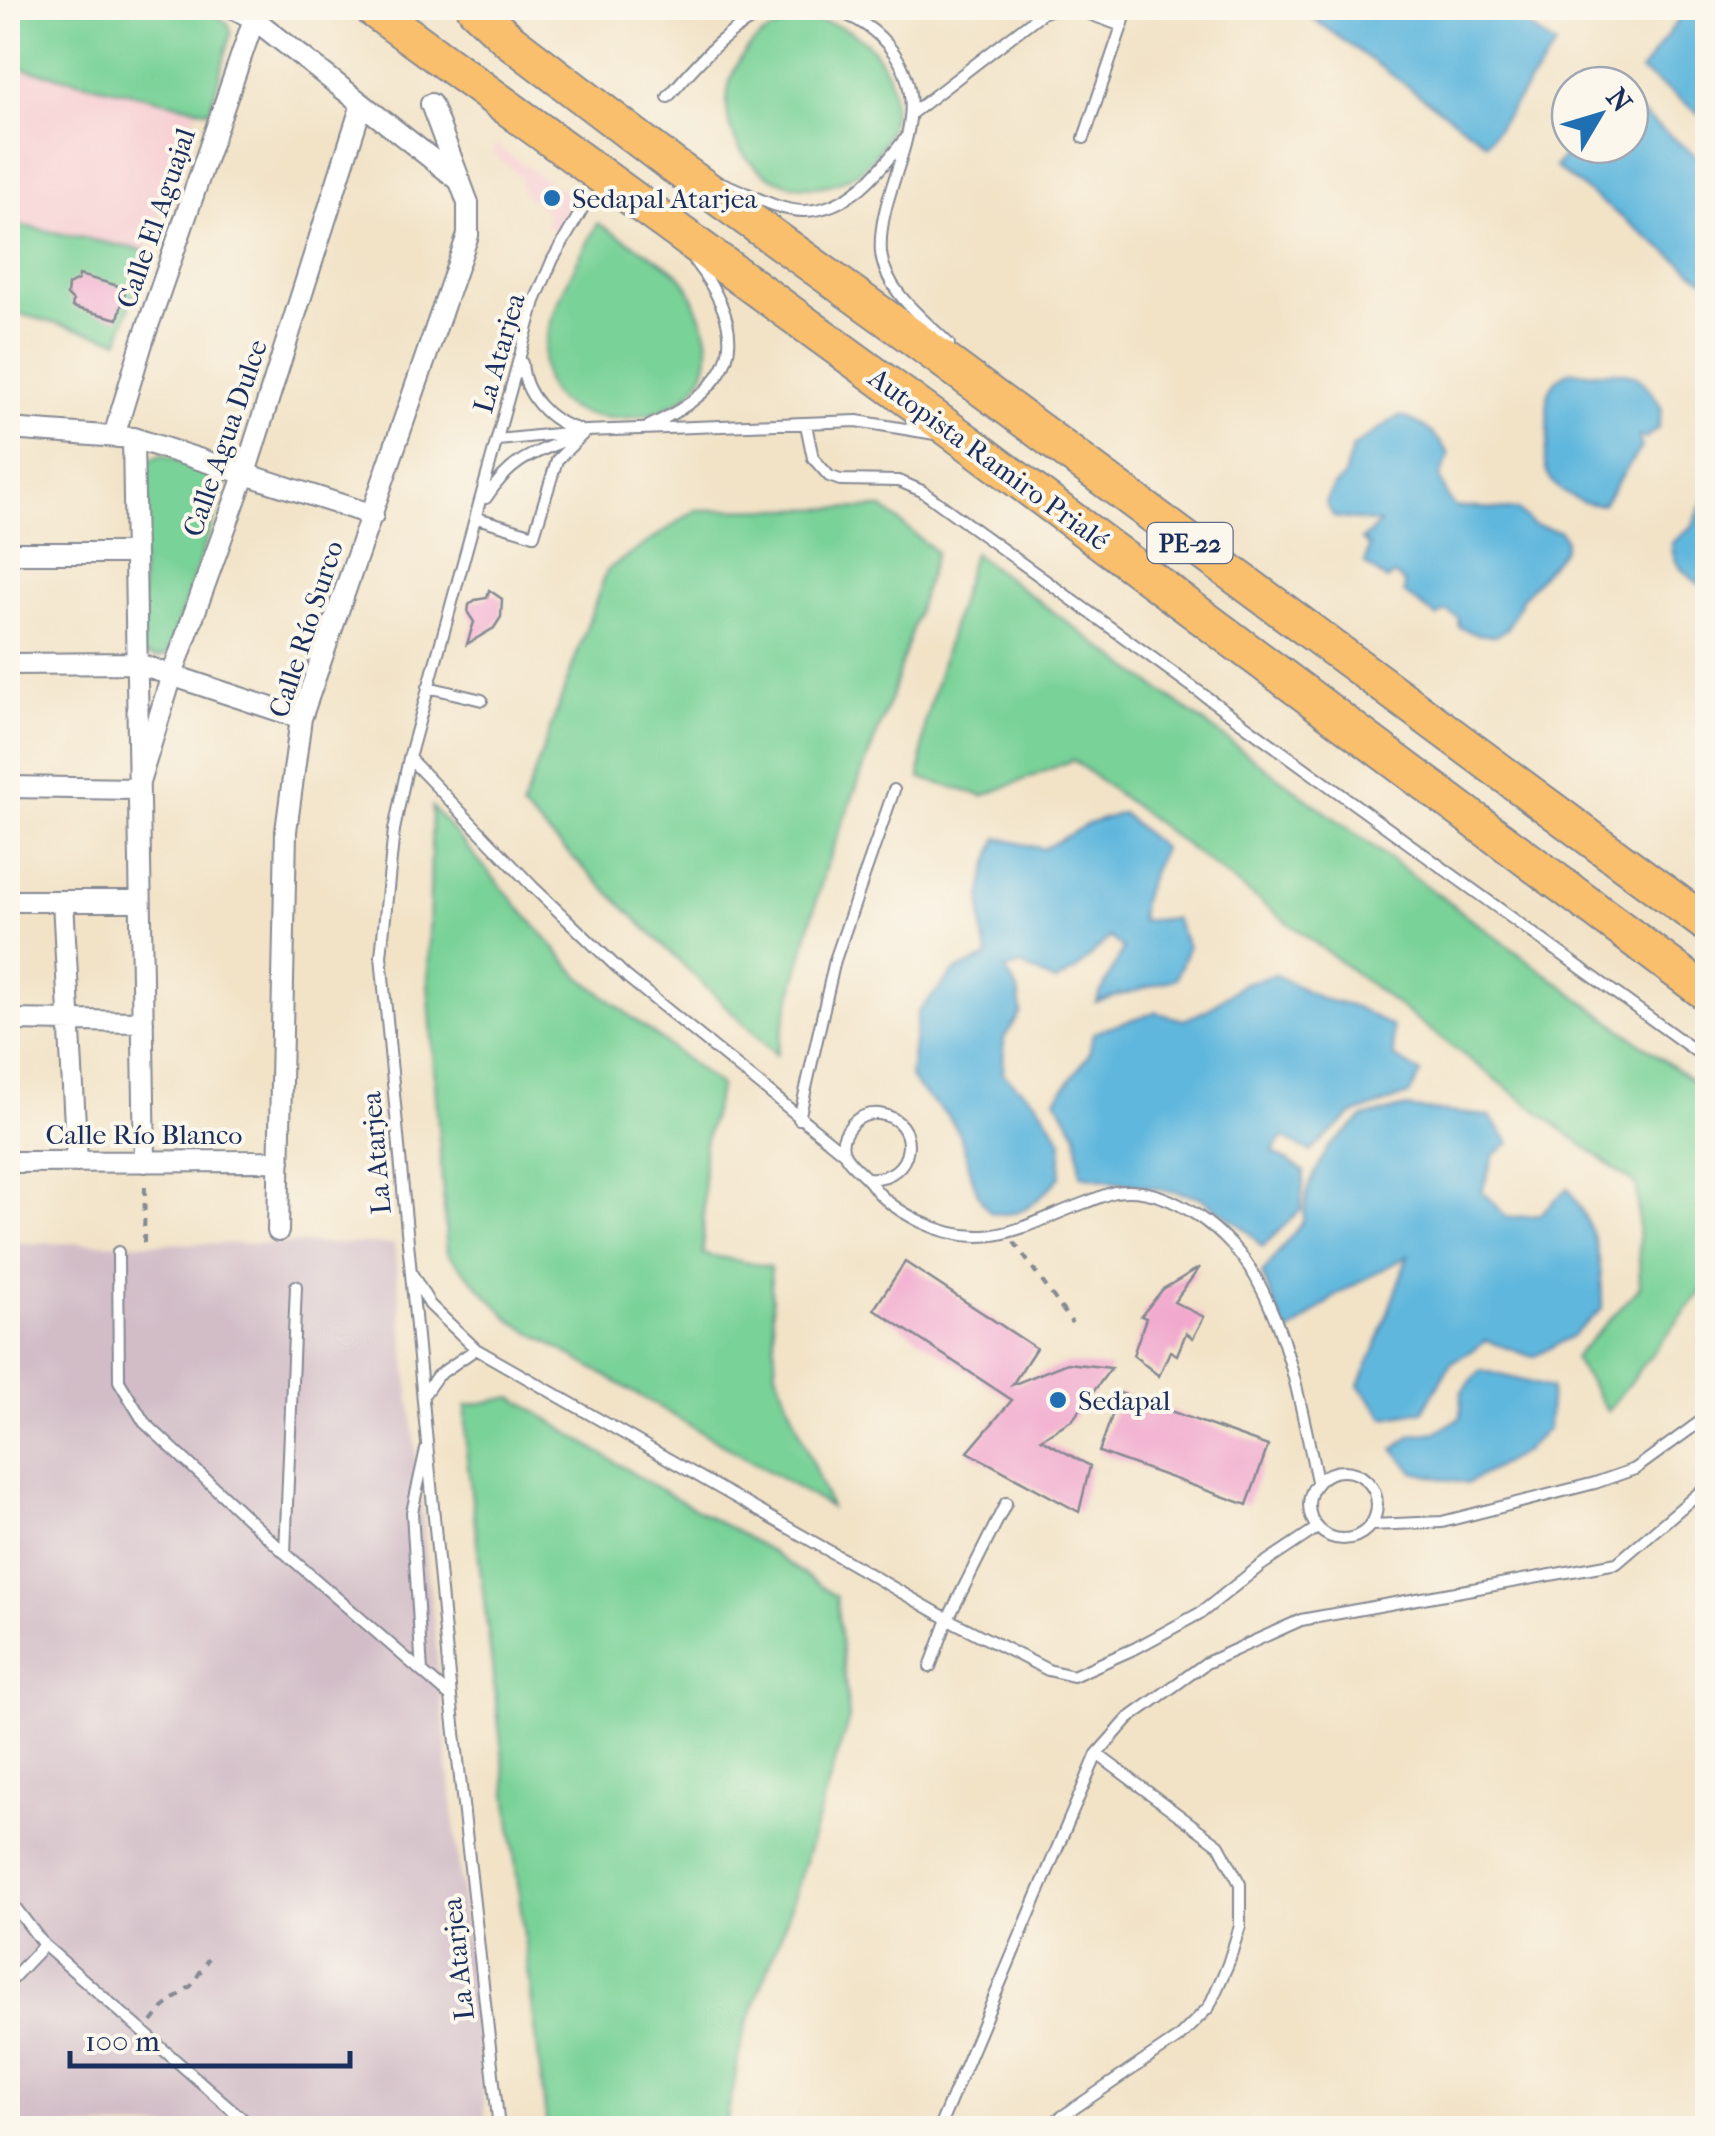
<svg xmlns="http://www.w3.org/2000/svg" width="1715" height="2136" viewBox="0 0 1715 2136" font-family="'IM FELL French Canon',serif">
	<rect width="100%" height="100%" fill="#fbf7ec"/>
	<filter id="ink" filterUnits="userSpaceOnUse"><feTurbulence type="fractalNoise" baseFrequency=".01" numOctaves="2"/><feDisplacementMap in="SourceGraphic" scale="20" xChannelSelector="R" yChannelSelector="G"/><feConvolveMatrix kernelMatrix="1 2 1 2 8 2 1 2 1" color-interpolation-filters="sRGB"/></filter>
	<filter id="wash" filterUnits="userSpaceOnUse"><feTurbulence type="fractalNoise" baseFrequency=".0048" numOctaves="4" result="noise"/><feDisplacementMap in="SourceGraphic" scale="40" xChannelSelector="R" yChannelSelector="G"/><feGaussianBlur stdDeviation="2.25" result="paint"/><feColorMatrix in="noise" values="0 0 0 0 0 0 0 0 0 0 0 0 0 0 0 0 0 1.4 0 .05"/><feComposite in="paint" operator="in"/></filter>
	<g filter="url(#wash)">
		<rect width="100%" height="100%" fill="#f2e3c7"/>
		<!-- built -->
		<path fill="#f7cfd3" d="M8,65L198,109L147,251L8,223Z
			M497,143L502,150L579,202L559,232L546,226L548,213L523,193L519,174L493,154Z"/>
		<!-- industrial -->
		<path fill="#d2bdc7" d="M8,1243L394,1244L486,2128H8Z"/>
		<!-- green -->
		<path fill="#79d298" stroke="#4a807b" stroke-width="2.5" d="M8,8H204L228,23L231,33L210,111L8,65Z
			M727 104a83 83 0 1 1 166 0a83 83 0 1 1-166 0Z
			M8,223L147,251L119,340L8,311Z
			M598,223C622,239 663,259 682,278C690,286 694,302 699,312C749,423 577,444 549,388C527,345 578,260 598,223Z
			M162,454L224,477L226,483L168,654L158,658L142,654L141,468L144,462Z
			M883,508L936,552L891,697L824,872L776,1055L522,808L607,570L696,510Z
			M973,553L1707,1092V1284L1607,1411L1574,1358L1640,1287L1637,1186L1073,760L983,796L920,778L925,722Z
			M432,807L579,976L720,1086L704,1147L703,1254L770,1267L776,1372L830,1507L512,1321L447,1253L428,981Z
			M513,1397L640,1478L764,1547L836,1597L849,1718L788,1915L743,2036L725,2128H547L466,1449V1406Z"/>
		<!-- water -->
		<path fill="#60b7dd" stroke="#3e739e" stroke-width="2.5" d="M1298,8H1502L1556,46L1487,143Z
			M1687,8H1707V119L1641,71Z
			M1630,105L1707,164V282L1555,167L1572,145H1630Z
			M1570,371C1619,377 1635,357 1662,409L1658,428L1645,438L1639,436L1641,447L1603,504C1582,508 1546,487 1545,463C1544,455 1548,447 1548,440C1550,413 1537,387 1570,371Z
			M1399,416C1423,423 1436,433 1449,455L1440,478L1448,498L1456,507L1518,510L1533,525L1560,531L1565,540L1563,550L1523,597L1507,629L1496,636L1476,634L1459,627L1458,618L1446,611L1437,617L1404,593L1405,583L1394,575L1387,580L1365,564L1369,546L1362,540L1380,523L1334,517L1326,503L1334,486L1343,478L1353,447Z
			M1707,494V590C1690,576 1671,567 1672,543L1693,525Z
			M1122,813L1162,848C1154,874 1138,895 1141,921L1174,918L1188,947L1176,979L1096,1002L1123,949L1110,937L1076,970L1055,982L1021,965L1005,970L1018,990L1021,1013L1004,1038L1003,1074L1037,1102L1062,1140L1060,1177C1040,1198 1021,1221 990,1212C969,1189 971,1157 957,1130C946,1107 920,1098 910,1075L918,1012L955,971L988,957C976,909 980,884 998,838L1043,849L1088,824Z
			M1276,975L1322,999L1358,1008L1392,1027L1394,1057L1421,1073L1409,1095L1351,1115L1310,1152L1283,1137L1273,1152L1304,1171L1301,1210L1262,1247L1247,1230L1198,1196L1081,1175L1077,1133L1056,1099L1089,1054L1093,1033L1155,1012L1184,1020L1207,1010L1244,983Z
			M1403,1108L1489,1116L1510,1143L1494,1155L1482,1191L1507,1218L1539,1215L1568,1188C1597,1233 1602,1255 1602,1309L1572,1336L1533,1357L1487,1341L1451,1363L1423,1411L1385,1418L1359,1385L1376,1346L1408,1256L1338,1294L1287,1335L1262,1274L1303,1221L1308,1188L1328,1148L1364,1117Z
			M1481,1370L1551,1388L1548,1428L1524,1452L1466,1484L1414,1472L1394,1449L1412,1435L1437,1432L1461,1417L1462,1391Z"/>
		<g id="blocks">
			<!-- building -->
			<path fill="#f1a9ce" d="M79,275L126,288L118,319L72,307L73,301L67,295L68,285L78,280Z
				M489,590L502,599L501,617L494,628L467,644L474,622L468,613L469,605L475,600L487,598Z
				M905,1262L1036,1348L1012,1385L1067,1363L1111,1368L1073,1419L1041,1439L1090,1466L1079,1512L968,1452L1012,1400L874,1309Z
				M1200,1267L1174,1302L1204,1317L1193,1338L1186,1333L1177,1355L1170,1351L1159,1376L1133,1355L1146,1318L1141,1316L1163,1289Z
				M1120,1393L1268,1446L1247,1505L1099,1452Z"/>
		</g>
	</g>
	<g filter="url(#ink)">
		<use href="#blocks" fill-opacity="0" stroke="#868992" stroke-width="2.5"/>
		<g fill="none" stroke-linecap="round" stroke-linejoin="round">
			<defs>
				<path id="lane" d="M826,8C854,15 877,29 894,53C940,118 876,185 881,253C885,291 924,319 949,344
					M1073,8L1122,26
					M668,97C700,60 731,22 779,8
					M912,113L1042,13L1056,8
					M1084,138L1128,8
					M722,183C747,192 776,211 804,211C849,210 878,173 903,141
					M522,363C524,395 549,422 578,429
					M806,425L813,458L829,476L840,480L899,481L922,491L1708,1060
					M649,426C733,387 756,341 695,262
					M498,440L586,431L857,421L935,434
					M486,498C512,458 533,454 576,436
					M477,518L534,535L557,460L585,432
					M428,687L482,700
					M409,758L533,887L627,977L844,1153
					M799,1119L835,960L894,790
					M868,1178C916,1182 922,1119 879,1114C869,1113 858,1117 852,1124C825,1155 862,1168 873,1186C884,1202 903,1213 921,1222C989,1254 1023,1225 1087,1202C1096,1199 1106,1194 1115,1192C1169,1183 1232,1234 1256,1278C1291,1341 1302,1413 1317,1481
					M118,1252L119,1381L144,1422L285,1553L451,1697
					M412,1274L430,1305L476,1349L948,1619L1048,1670L1073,1676L1136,1648L1202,1612L1260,1566L1317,1528
					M425,1393L437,1376L476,1349
					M1309 1505a34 34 0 1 1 68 0a34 34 0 1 1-68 0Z
					M1371,1525L1442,1522L1595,1483L1635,1469L1708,1416
					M285,1553L296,1286
					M930,1667L948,1619L1006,1503
					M422,1672L412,1512L426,1449
					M8,1898L44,1945L253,2128
					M8,1983L44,1945
					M499,2128L451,1697L381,956L394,830L409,758L535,301L553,259L587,201
					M939,2128L1097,1754L1128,1719L1206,1663L1301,1620L1617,1563L1708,1485
					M1045,2128L1178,2038L1209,2007L1228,1964L1240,1926V1884L1219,1845L1097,1754"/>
				<path id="street" d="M234,8L254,19L460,181
					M8,429L133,438L373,515
					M114,436L143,340L254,19
					M133,438L145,1162
					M8,553H133
					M8,664L135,663L301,718
					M8,787L137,789L172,675L245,473L362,104
					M8,901H139
					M63,901L77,1162
					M8,1020L143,1022
					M8,1162L280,1161
					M278,1231L286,831L301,718L468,235V203L431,104"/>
				<path id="highway" d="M371,8L974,447L1708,994
					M475,8L509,40L670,163L900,328L1708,925"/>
			</defs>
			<!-- lane casing -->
			<use href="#lane" stroke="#868992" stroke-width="14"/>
			<!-- street casing -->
			<use href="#street" stroke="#868992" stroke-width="24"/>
			<!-- highway casing -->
			<use href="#highway" stroke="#868992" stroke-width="39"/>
			<!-- path -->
			<path stroke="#868992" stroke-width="4" stroke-dasharray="8 8" stroke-linecap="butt" d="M1014,1242L1072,1323
				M144,1243L145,1181
				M152,2022L163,2008L192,1985L208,1959"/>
			<!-- lane -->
			<use href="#lane" stroke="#fff" stroke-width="10"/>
			<!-- street -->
			<use href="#street" stroke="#fff" stroke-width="20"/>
			<!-- highway -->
			<use href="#highway" stroke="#f9bf6d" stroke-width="35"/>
		</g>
	</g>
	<!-- markers -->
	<g fill="#1f6fb2" stroke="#fbf7ec" stroke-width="4">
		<circle cx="552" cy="198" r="10"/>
		<circle cx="1058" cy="1400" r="10"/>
	</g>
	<g text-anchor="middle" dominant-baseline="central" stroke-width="8" stroke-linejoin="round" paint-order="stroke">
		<!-- shield labels -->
		<rect fill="#fbf7ec" stroke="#5e6b89" stroke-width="2.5" x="1147.5" y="523" width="85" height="40" rx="8"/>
		<g font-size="25" font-weight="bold" fill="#1b2f5e">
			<text x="1190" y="543">PE-22</text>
		</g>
		<!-- poi labels -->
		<g font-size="28" fill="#1b2f5e" stroke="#fbf7ec" text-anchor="start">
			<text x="572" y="198">Sedapal Atarjea</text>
			<text x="1078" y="1400">Sedapal</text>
		</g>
		<!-- street labels -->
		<g font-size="28" fill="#1b2f5e" stroke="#fbf7ec">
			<text transform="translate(156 218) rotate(-71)">Calle El Aguajal</text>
			<text transform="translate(499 353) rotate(-74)">La Atarjea</text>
			<text transform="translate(225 438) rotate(-71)">Calle Agua Dulce</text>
			<text transform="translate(989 459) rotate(36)">Autopista Ramiro Prialé</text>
			<text transform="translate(306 629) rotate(-72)">Calle Río Surco</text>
			<text x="144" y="1134">Calle Río Blanco</text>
			<text transform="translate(376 1153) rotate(-95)">La Atarjea</text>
			<text transform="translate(458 1959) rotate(-96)">La Atarjea</text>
		</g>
	</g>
	<!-- margin -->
	<rect width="1715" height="2136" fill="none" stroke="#fbf7ec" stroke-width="40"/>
	<!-- north arrow -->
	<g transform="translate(1600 115) rotate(52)"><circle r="48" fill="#fbf7ec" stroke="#a1a7b3" stroke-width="2.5"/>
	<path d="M0-8L18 38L0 25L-18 38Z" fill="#1f6fb2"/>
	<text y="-15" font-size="28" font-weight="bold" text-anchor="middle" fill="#1b2f5e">N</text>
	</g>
	<!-- scale -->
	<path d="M70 2051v15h280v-15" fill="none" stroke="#1b2f5e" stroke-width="5"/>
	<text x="85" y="2051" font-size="30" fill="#1b2f5e" stroke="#fbf7ec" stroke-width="8" paint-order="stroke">100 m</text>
</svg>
